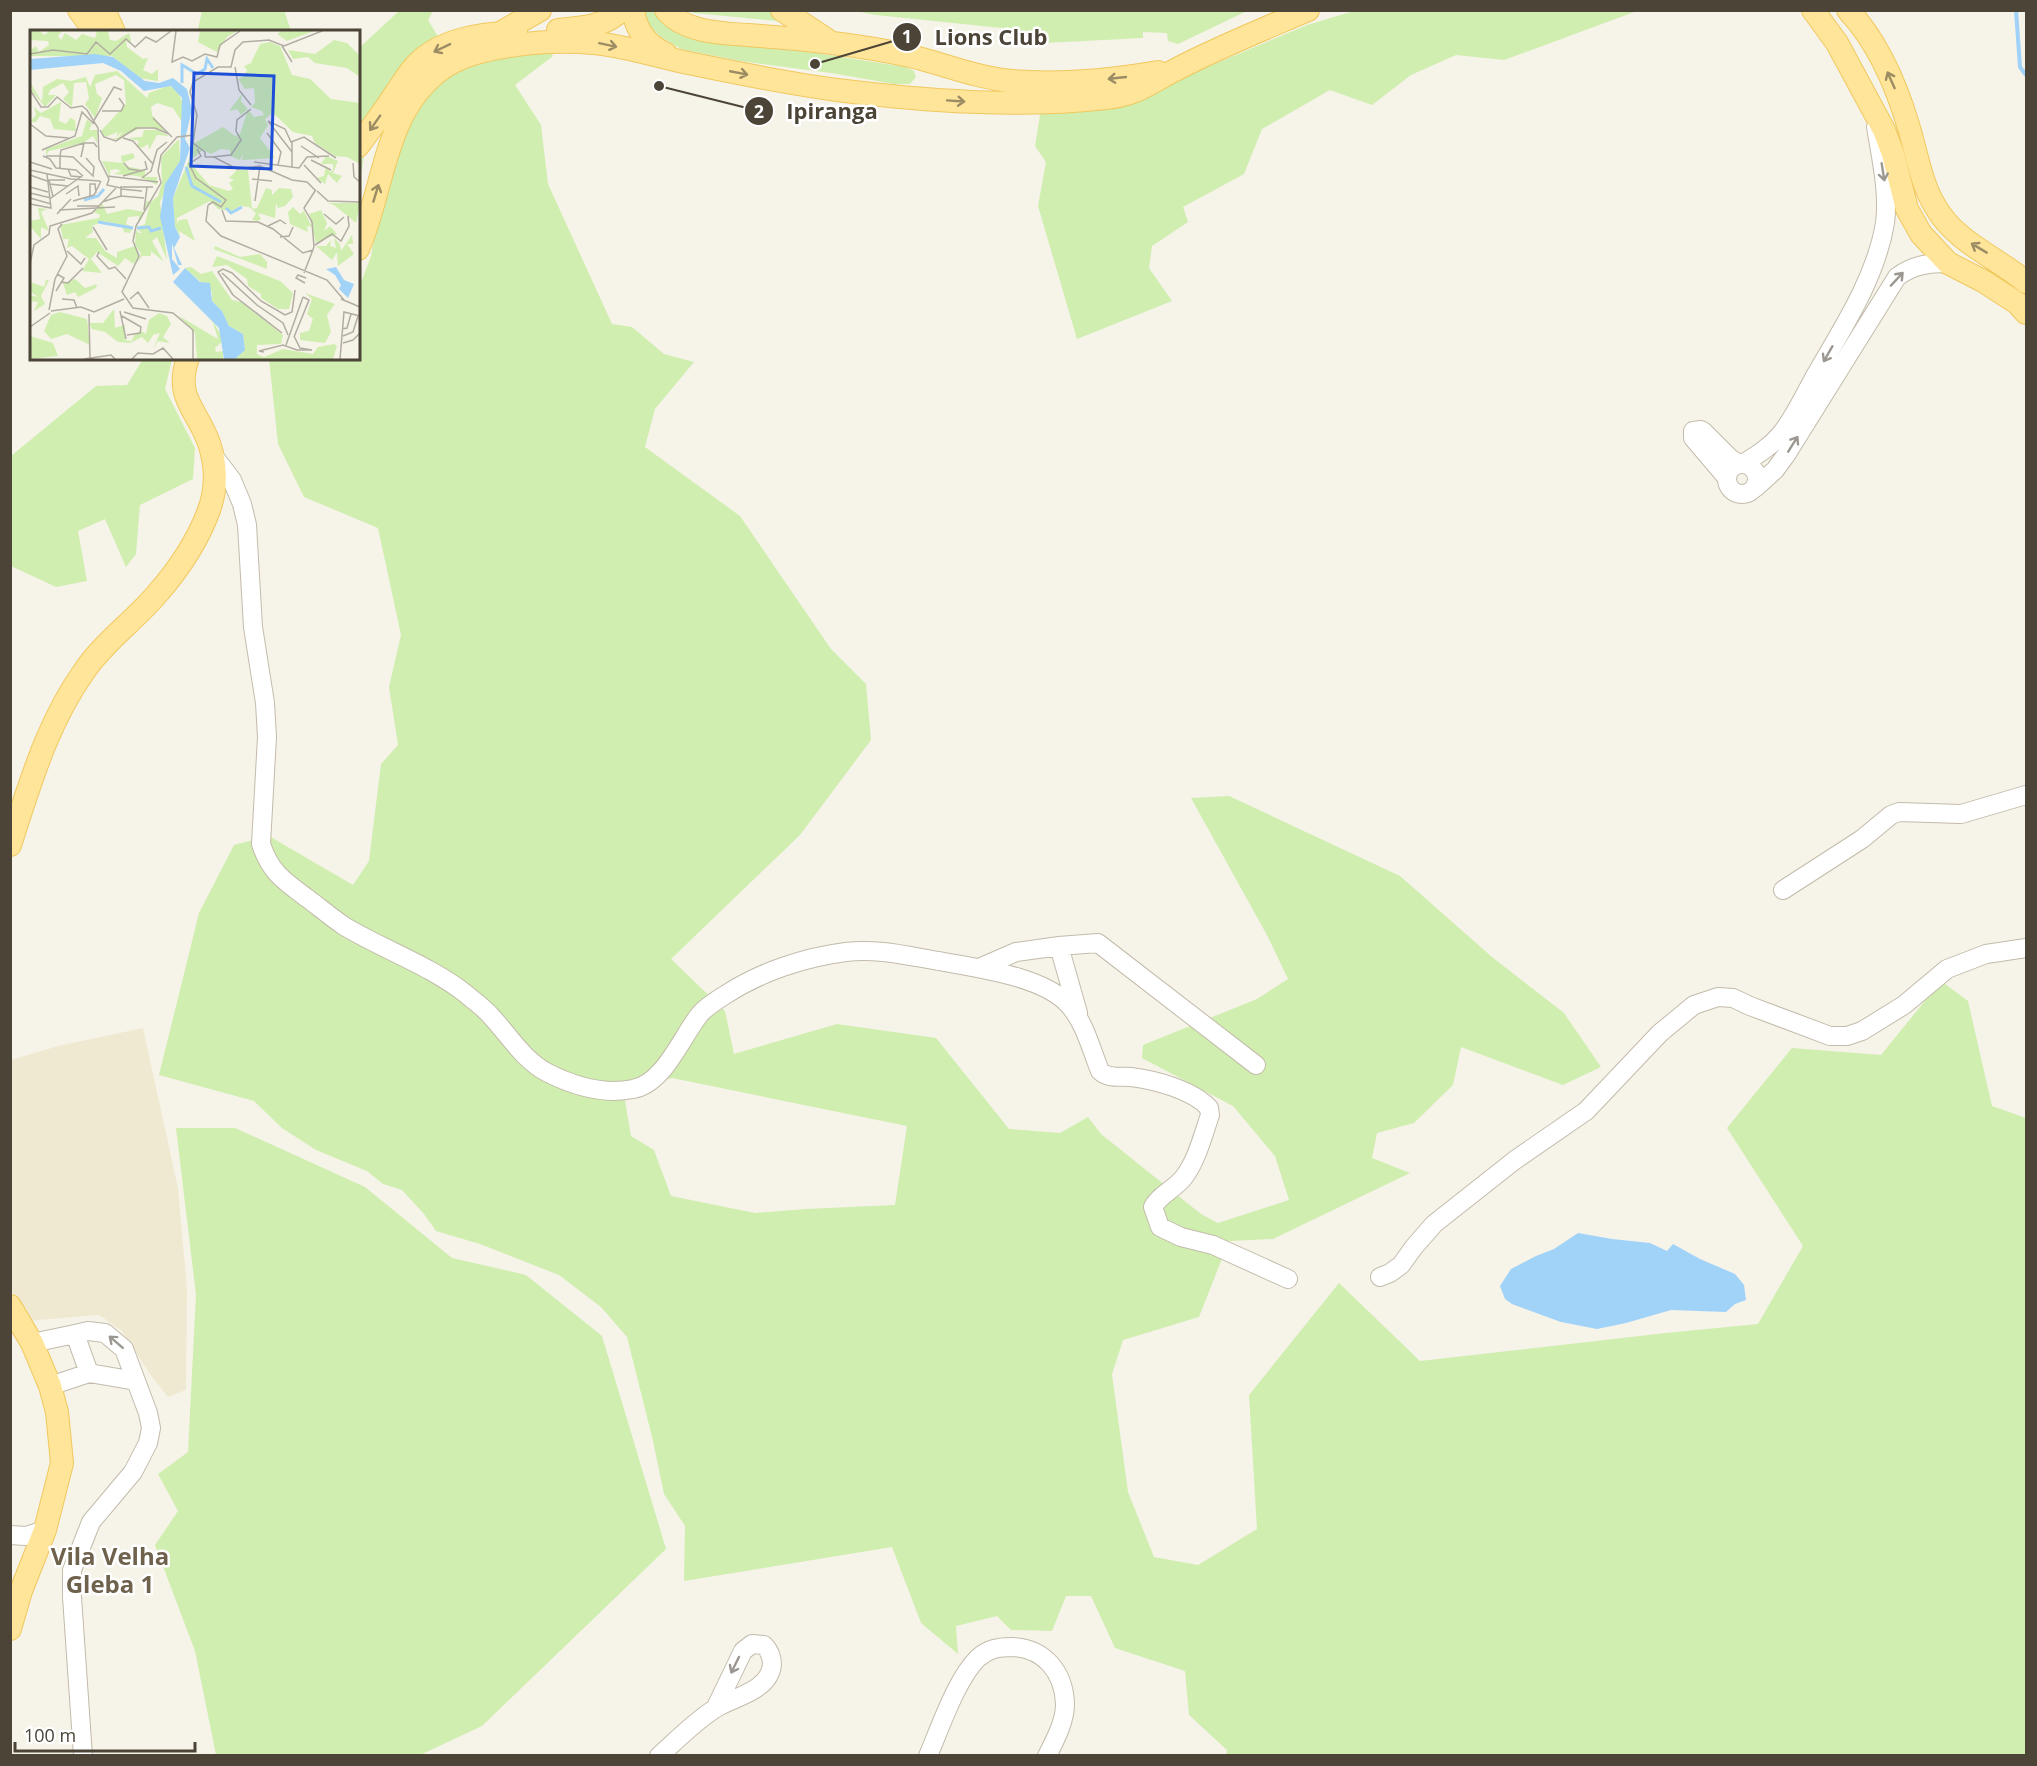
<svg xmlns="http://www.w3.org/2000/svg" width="2037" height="1766" viewBox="0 0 2037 1766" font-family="'Open Sans',sans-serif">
	<rect width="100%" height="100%" fill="#f6f3e9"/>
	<!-- education -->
	<path fill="#f0e9d2" d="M143,1028L178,1188L187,1289L186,1390L168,1397L152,1377L122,1331L99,1315L27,1321L11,1289V1060L58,1046Z"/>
	<!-- green -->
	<path fill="#d0eeaf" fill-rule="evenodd" d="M284,10L291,31L200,32L198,29L202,11Z
		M399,11H433L428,20L440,40C432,45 423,48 416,54C371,86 367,138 359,188V48Z
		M643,11H655L672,29L690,39L817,53L905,67L914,71L916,77L910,84H894L831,73L740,61L681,49L661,37L646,22Z
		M688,11H771L787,22L694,13Z
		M855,11L1247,10V11L1178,44L1168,41L1167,33L1143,32V38L1024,44L1011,29L876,15Z
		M1354,11H1637L1504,60L1456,55L1411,75L1372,105L1330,90L1262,129L1244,174L1183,207L1188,222L1152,246L1149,268L1172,301L1077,339L1038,206L1046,162L1035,146L1041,109L1179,79L1307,25Z
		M546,44L553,56L515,85L541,125L548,184L612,324L632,327L664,354L694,362L655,409L645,447L740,516L831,649L866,684L871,740L800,835L671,959L725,1011L734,1054L837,1024L936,1038L1009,1129L1060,1133L1088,1117L1101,1134L1201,1214L1218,1223L1289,1200L1275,1156L1233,1106L1142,1058L1143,1045L1257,999L1288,979L1268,937L1191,798L1229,796L1400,876L1492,957L1564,1013L1601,1067L1563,1085L1461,1047L1453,1085L1414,1123L1377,1133L1372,1158L1410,1173L1273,1239L1229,1241L1199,1317L1123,1340L1112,1374L1128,1492L1154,1557L1198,1565L1257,1529L1249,1395L1339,1283L1420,1361L1666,1333L1758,1324L1803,1246L1727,1128L1792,1048L1881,1055L1941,981L1968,1001L1992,1106L2026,1118V1755H1226L1227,1750L1189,1715L1185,1671L1115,1648L1091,1596H1066L1052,1631L1011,1630L997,1616L956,1626L958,1654L921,1623L892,1547L684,1581L685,1526L664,1494L653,1441L627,1337L601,1307L559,1275L480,1244L436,1231L424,1214L402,1190L383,1184L367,1171L316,1150L282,1128L254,1101L159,1075L199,913L234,845L269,836L353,885L369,861L381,764L398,745L389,687L401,635L378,528L304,497L278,444L269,359L358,358L359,288L371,256L391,136L425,73ZM672,1078L907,1126L895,1205L806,1209L755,1213L671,1196L654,1150L631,1136L623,1089Z
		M143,359H172L165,389L195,448L193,479L140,505L136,554L126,567L105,519L78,531L87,581L56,587L11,566V456L96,386L127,385Z
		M176,1128H235L365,1187L452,1258L526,1275L602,1336L666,1549L482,1726L420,1755H216L195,1651L155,1545L178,1511L158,1474L188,1452L196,1295Z"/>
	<!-- water -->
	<path fill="#a1d2f8" d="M1578,1233L1612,1239L1650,1243L1667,1251L1673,1244L1700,1259L1735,1274L1744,1285L1746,1300L1735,1304L1726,1312L1671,1310L1626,1323L1597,1329L1561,1322L1512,1304L1505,1299L1500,1286L1511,1269L1536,1256L1554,1249Z"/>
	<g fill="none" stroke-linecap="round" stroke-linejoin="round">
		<!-- stream -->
		<path stroke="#a1d2f8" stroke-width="4" d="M2016,10L2020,67L2026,75"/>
		<defs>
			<path id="minor" d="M213,455L232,480L242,504L247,525L253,627L265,703L267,737L261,844C270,872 284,881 307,898C319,907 331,917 344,926C384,950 429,965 466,994C474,1001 483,1007 490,1015C509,1035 523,1060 548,1073C574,1086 604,1095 633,1089C664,1084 682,1036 700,1014C706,1007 717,1000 725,995C760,972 805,957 846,952C877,948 908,956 939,961C976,968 1043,976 1069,1005C1085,1023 1091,1049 1100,1071C1108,1079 1120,1076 1131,1077C1155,1080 1193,1090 1209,1108L1210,1115C1203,1135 1197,1160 1184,1177C1175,1189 1159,1195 1153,1207L1160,1227L1181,1237L1213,1245L1288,1279
				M1744,463C1757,455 1770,447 1780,435C1794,418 1804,396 1815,376C1842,329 1876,278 1885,223C1889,192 1881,158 1876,127
				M1727 479a15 15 0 1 1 30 0a15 15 0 1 1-30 0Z
				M1727,478L1693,438V431L1701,430L1704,432L1731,459L1739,464
				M1755,488L1775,470L1786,455L1897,277C1913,265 1928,263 1948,263
				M1783,890L1862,839L1891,815L1899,812L1961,814L2026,795
				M1059,946L1098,943L1256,1065
				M979,968L1016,952L1059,946L1078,1013
				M1380,1277L1390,1273L1401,1265L1414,1247L1434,1224L1515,1160L1586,1111L1660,1033L1694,1005L1718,997L1733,998L1750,1006L1830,1036H1847L1862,1031L1904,1005L1947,969L1986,954L2026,948
				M75,1334L88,1331L105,1333L124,1349L148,1413L151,1428L148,1443L133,1472L91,1522L72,1570V1597L83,1756
				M32,1343L75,1334L89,1373L50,1386
				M89,1373L136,1381
				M10,1535L26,1536L45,1530
				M659,1756C677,1740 695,1721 716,1708C734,1697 769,1691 772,1665C772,1657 770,1651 764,1645L752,1644L743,1651L715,1709
				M928,1756C940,1728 957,1678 978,1658C988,1649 998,1647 1012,1647C1044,1648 1064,1672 1065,1704C1065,1722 1055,1740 1047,1756"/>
			<path id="major" d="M79,10L95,32
				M104,10L114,32
				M633,10C636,31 648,46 666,54
				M666,10C684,32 720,33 747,35C801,39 857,44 910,56C944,64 977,78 1012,81C1060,85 1111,80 1158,72
				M782,10L826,39
				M1813,10L1837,43L1884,130L1893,154L1907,209L1921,234L1948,263L1983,281L2017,303L2026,313
				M1848,10C1878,42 1897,87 1909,128C1917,154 1921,183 1935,206C1955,242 1996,257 2026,282
				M558,30C579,28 606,27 621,10
				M500,33L540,10
				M358,146C370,130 382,114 393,97C401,86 408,73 417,64C442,38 483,34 516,32
				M358,249C385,188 383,110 443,68C477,44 552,39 593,43C622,45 651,55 679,61C731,72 784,83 837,90C926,101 1017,108 1106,98C1137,95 1151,82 1177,69C1219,47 1264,29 1308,10
				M10,845C30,784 47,723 85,670C105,641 134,621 157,594C178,570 198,540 209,510C217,488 216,464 209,443C197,409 174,398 188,358
				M10,1306L32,1343L50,1386L57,1412L62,1463L45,1530L21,1591L10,1629"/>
		</defs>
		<!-- minor casing -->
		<use href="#minor" stroke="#c3bbab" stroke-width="20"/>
		<!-- major casing -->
		<use href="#major" stroke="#f0c85e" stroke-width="24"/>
		<!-- minor -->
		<use href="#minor" stroke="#fff" stroke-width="18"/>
		<!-- major -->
		<use href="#major" stroke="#ffe59a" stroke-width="22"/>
	</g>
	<!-- one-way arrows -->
	<defs><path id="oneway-shaft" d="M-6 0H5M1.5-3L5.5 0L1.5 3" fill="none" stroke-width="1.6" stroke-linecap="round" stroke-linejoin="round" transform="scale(1.5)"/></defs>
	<g stroke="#9c8c64">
		<use href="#oneway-shaft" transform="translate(608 45) rotate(12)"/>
		<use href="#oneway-shaft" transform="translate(442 48) rotate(154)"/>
		<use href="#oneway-shaft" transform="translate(739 73) rotate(11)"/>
		<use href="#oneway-shaft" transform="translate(1117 78) rotate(174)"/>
		<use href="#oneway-shaft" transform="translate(1891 80) rotate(-114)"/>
		<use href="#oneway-shaft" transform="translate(956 101) rotate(4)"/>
		<use href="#oneway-shaft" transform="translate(375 123) rotate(125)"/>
		<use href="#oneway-shaft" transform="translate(376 193) rotate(-73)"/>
		<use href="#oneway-shaft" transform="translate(1979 248) rotate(-149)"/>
	</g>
	<g stroke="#9c9891">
		<use href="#oneway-shaft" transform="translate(1883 172) rotate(81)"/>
		<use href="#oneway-shaft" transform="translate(1897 279) rotate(-47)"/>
		<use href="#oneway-shaft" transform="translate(1828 354) rotate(120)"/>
		<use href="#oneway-shaft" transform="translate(1793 444) rotate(-58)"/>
		<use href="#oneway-shaft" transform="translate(116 1342) rotate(-139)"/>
		<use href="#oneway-shaft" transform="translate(735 1665) rotate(116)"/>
	</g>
	<g text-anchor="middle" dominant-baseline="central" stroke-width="5" stroke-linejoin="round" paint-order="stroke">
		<!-- quarter labels -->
		<g font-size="24" font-weight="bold" fill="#6f624d" stroke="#fff">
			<text x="110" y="1555">Vila Velha<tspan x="110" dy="28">Gleba 1</tspan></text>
		</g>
	</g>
	<!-- overview -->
	<g transform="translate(30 30)">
		<rect width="330" height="330" fill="#f6f3e9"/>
		<path d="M0,1H10L14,5L20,1H32L28,6L31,10L35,3L46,10L52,4L65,8L67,1H78L80,10L86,11L99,3L101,10L100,14L96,10L97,17L113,29L118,28L113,40L122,44L128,39V51L133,52L110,48L82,26H0L2,16L1,20L6,16L9,22L19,15L18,11L0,10ZM170,1H207L197,7L187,22L168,12ZM252,1H284L257,11L247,4ZM304,10L317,13L330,26V47L317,38L285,33L278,27L263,29L258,20L285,24ZM240,12L250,16L262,45L280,49L301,69L330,73V134L317,127L305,126L285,113L282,106L263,102L243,83L235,89L238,95L230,108L245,128L212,130L213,124L210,130L200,126V120L190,119L181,124L173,120L159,131L179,155L199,161L203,159L199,153L204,150L199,148L207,140H218L222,179L227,178L236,158L242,160V165L249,158L261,159L263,167L255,176L248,178L246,173L245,188L228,183L231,189L228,191L222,190L226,183L219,177L210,176L202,181L188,179L180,171L147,188V194L149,190L157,189L165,211L149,201L150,206L145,197L143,168L163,120L161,115L193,97L205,106L210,104L218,79L211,85L207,79L199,81L212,64L211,71L224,87L234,85L232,81L221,77L225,73L224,58L215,59L208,49L214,46L217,40L214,36L221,33L230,14ZM87,41L117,68L119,63L138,56L146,58L153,73L152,92L143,78L127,73L121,77L122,85L136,101L113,97L88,109H82L89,107L93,101L86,107L88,102L75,107L71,101L96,74L94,50L86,45L65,54L67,64L72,68L65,88L55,74L59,68L56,52L44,53L42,77L33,69L39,62L33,53L20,60L18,65H26L15,77L0,59V52L12,72L13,57L27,49L41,51L56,47L60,57L65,45ZM31,72L29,91L36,94L40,88L45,90L46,101L24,99L20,89L10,86L6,92H0L6,85L4,77L11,83ZM57,89L62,94L59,100H67V113L63,106L53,113L19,121L16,125V119L52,106ZM114,100H128L139,106L127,105L119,120L118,114L112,118L107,116L109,111L98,108L112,107ZM149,109L150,131L130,172L137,230L127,207L122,211L134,232L121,221V226H112L107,233L111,224L105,214L106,200L109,203H112L106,198L115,194L120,173L128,166L132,153L131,127ZM103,123L105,128L94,132L95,136L115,140V147H127V155L108,146L84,144L91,141L86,139L80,140V147L72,131L92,133L91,126ZM296,126L308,131L303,143L312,146L307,153L298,144L295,154L287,148L294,146L296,136L300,142L303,140V134H291ZM116,171H120L110,191L108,192L109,186L98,187L96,194L103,197L100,203L94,202L92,195L73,191L62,196L63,202L55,208H66L75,221L87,228V222L105,216L109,224L104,234L95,228L88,236L67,222L61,229L72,243L52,241L59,229L42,216L37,218L39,209H33L30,195L69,188L70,185L64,182L72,173L77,184L98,179L114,182ZM298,173H330L326,193L304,175ZM263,177L270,184L274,181L282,197L277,196L278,202L260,194L258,182ZM8,178L17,179L11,182L19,201L11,197V209L0,196V191L10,189ZM291,180L297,193L294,201L300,196L307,204L286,213L279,184ZM322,205L323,214H317L324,224L308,236L307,222L302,230L286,216H296L301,210L300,216L306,218L304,208L310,214L311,221ZM185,216L210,227L230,224L237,232V239L184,219ZM187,226L250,251L263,263L259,279H248L231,268V264L218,256L217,249L197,235L182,237ZM161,237L171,244L182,241L202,270L211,272L253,305L251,314L227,315V324L234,327L253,319L283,324L288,317L304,314L307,316L303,329H205L215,320L213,304L199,296L192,281L182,271V262L155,238ZM45,249L55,258L67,254L66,258L48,267L45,262L37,265L33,253ZM16,250H19L11,266L15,274L4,281L8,272L0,271V265L8,267L0,261V252L14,257ZM275,263L305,274L297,285L301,302L295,313L270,310V303L279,301L283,289L277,284L282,269ZM84,279L85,298L95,295V310L100,311L101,312L105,304L112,301L116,304L119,290L129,283L137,286L141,294L133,307L140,313L128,311L123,320L130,303L123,305L118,313L112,307L100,313L88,312L75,302L62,299L59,293H73ZM30,282L57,289L60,315L37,304L21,309L14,301L21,285ZM149,286L188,309L182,290L194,310L185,318L186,322L193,321V329H167L165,303ZM0,306L23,313L28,326L0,329Z" fill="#d0eeaf"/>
		<path d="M65,24L83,27L115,51L129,53L143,48L157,59L162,80L155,109L160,118L143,168L145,197L150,207L144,218L152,235H148L142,213V229L150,239L143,245L130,187L135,154L150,131L152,68L141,56L114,61L91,41L73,33L0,40V29ZM306,237L314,250L324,254L318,268L309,259L311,255L305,245L296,239ZM155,238L170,252L180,253L182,271L192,281L199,296L213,304L215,320L205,329H194L189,298L143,252Z" fill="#a1d2f8"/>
		<path fill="none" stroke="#a1d2f8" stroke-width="3" d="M152,53V35L167,44L175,39L177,29L183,38M156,137L162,156L191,172M54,170L68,166L74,159M196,178L201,183L212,177M68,192L103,198M107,198L119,197L121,201L131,198"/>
		<path fill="none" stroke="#b2ada2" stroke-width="1.5" d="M146,1L142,32L153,27L162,31L175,24L187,27L190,15L210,1M252,16L262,32M0,24L23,20L57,24L66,12L80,24L96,9L105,17L116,7L126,12L141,1M205,37L209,60L221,75M0,60L11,77H18L27,67L41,78L52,76L57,80L68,98L69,129L79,149L77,155L91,158V166L72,172M72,81H91L94,75L89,68M123,88L142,107M63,92L84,57L92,60M0,94L16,106L39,108M70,100L74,107L86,111L106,98H125L139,104M237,103L251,122L248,135M93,108L103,111L123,134M262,112V138M271,116L289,128M167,119L171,126L159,134L166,148L196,170L191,177L183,172L178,175M12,120L45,106L52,82L64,94M262,122L238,91L255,99L261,112L274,107L306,128M13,126L20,129L26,138L46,140L53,146M16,126H30L31,120L54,113M51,127L54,113H64L67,117M175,127V122L163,113L167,85L160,62L163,52L188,37H201L205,20L213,12L239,10L254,16L292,1M175,127H184L207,139L230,136L262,150L277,152L286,161M182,127L201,125L211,110L206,101L207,90L221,79M281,130L301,140M0,132L22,139M224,132L269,138L277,127L299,126M94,133L99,139L112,141M323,133L324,147L330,152M274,135L291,153M30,139V126L43,127L63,146L64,137L56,128M38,139L41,146L52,147M0,140L41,149L70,151M0,145L17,151M77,146L128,152M93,146L117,139L115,131M112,148L121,141L127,120L137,112M222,149L242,151M19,154L38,156M0,157L18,162M90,157H123M91,159L112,161M287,161L298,171L330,172M0,163L21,168L52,146M36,164L48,156L49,166M60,166V154H65L66,163M91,166L114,168M23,167L19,150H35M0,168L21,174M43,171L64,165L71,151M225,171L230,136M0,174L21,178L17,144M178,175L176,191L191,206L297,250L314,270M47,176H68M29,180L85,177M114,180L117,157M192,180L196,191L228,192L243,199L273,223L283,220M27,184L41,169M294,184L306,194L314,187M238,196L250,190L256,194M63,197L77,220M250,207L259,206L263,197M285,215L302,204L311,211L319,196L318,186M37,221L51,234L55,228M69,222L67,226L79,239L85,237L96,249M0,234L4,215L19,204L20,196L62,183L86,158M192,243L227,275L253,293L258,305M274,243L284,217L282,192L274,178L285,161M31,252L38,253L53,238M275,253L266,248L268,245L276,248M26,261L34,248L27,244M32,269L44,270L47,278M100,269L108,262L119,278M311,269L330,277M19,280L25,249L37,226L28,199L32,194M21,281L51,277L64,282L94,269M90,281L96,309M94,282L116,289M59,284L60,329L64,328M92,286L111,297L110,303L97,305M0,297L20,283M312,299L317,298L321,284M252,303L203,265L188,242L193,239L202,243L231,271L255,285L262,282L265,260M313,306L323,302L328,286M264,307L279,270L273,267M313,313L323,310L330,303M256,315L273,267M234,322L229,321L253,315L267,320H282L270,318L264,306M54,329L81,325L85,329M102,329L108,323L123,324L133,318L143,329M163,329V300L143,283L103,278L92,262L109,226L103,211L106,196L131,153L128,141L131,125L147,107L164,105M310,329L314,282L330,286"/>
		<path fill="#1d4ed8" fill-opacity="0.15" stroke="#1d4ed8" stroke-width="3" d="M164,43L244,46L241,139L161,136Z"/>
		<rect width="330" height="330" fill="none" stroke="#4b4437" stroke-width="3"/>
	</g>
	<!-- callouts -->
	<path fill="none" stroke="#4b4437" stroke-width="2" d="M815 64L907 37M659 86L759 111"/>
	<g fill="#4b4437" stroke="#fff" stroke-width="2">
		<circle cx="815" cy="64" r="6"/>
		<circle cx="659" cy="86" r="6"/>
		<circle cx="907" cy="37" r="15"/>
		<circle cx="759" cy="111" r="15"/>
	</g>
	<g font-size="18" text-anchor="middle" font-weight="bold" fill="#fff">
		<text x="907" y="43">1</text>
		<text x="759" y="118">2</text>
	</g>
	<g font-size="22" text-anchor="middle" font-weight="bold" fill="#4b4437" stroke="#fff" stroke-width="5" stroke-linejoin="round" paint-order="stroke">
		<text x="991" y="45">Lions Club</text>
		<text x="832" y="119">Ipiranga</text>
	</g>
	<!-- border -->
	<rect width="2037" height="1766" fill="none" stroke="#4b4437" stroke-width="24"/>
	<!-- scale -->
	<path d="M15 1742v9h180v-9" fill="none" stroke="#4b4437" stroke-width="3"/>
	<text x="24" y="1742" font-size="18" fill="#4b4437" stroke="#ffffff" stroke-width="4.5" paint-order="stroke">100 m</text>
</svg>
